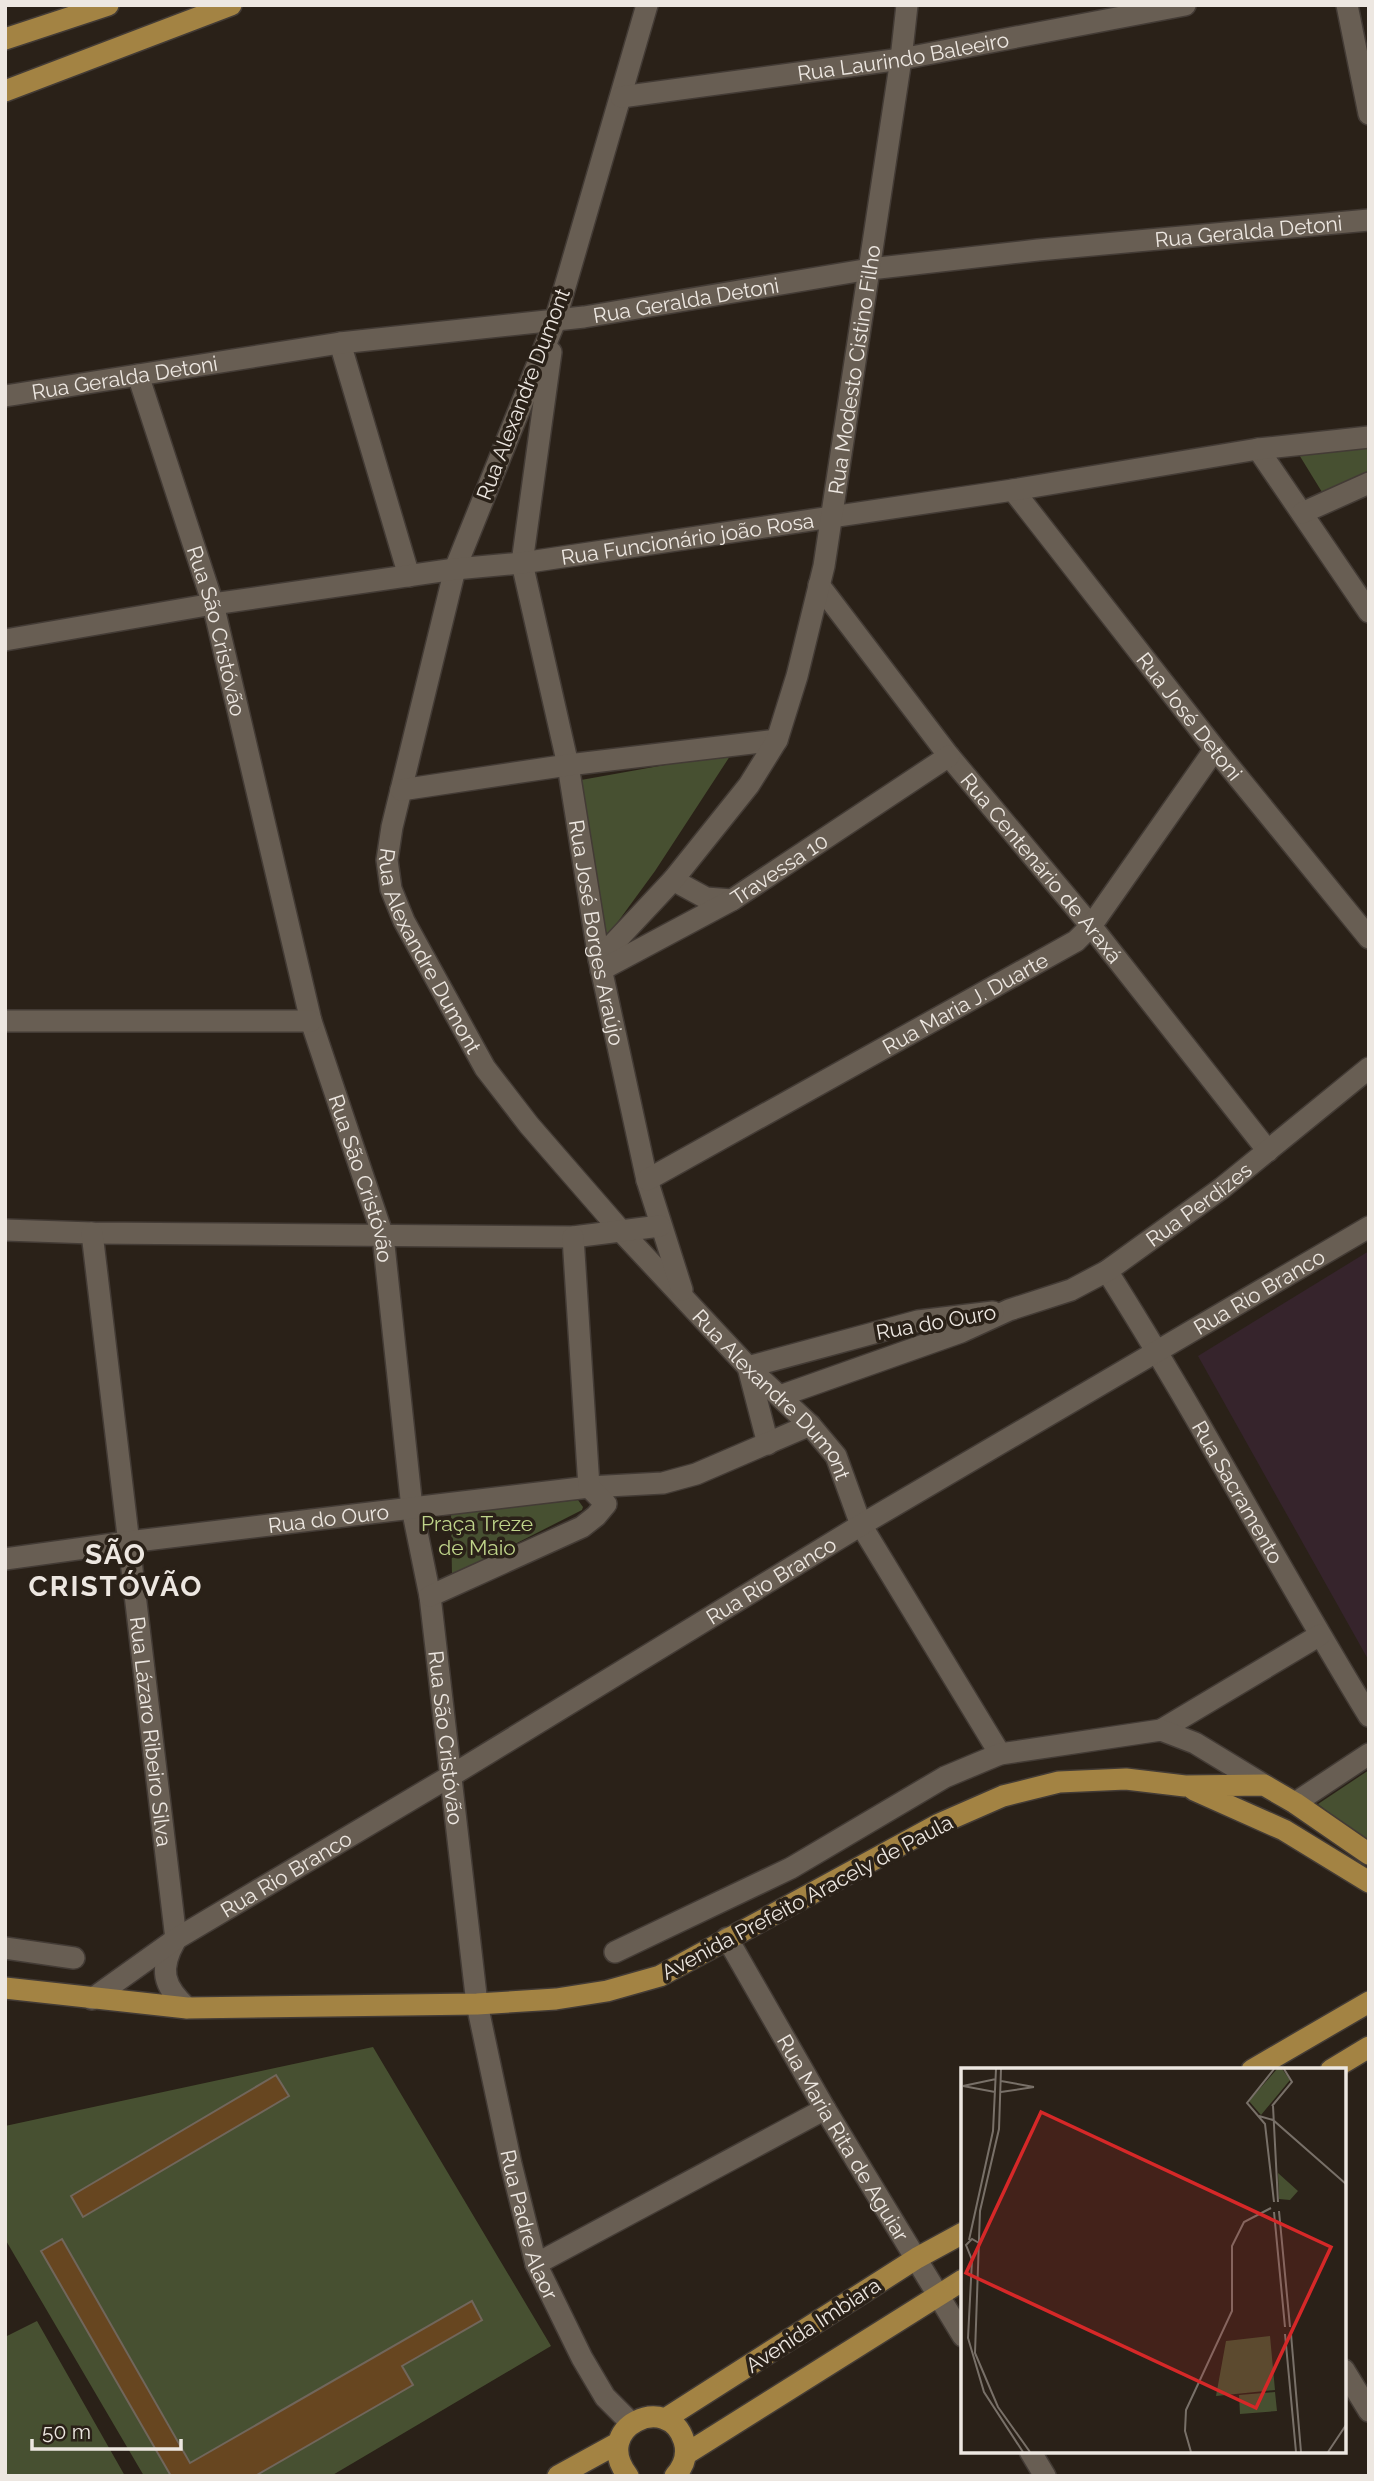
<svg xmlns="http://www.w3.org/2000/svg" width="1374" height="2481" viewBox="0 0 1374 2481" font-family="Raleway,sans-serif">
	<rect width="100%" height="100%" fill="#2a2118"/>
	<!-- education -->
	<path fill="#36242c" d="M1369,1251V1661L1198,1356Z"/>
	<!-- green -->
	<path fill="#475031" d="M1369,443V476L1325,497L1298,453Z
		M732,753L655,871L606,938L581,780Z
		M578,1500L583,1507L582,1510L452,1576L451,1514Z
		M1369,1770V1844L1318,1804Z
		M373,2047L551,2346L331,2476H144L5,2239V2126Z
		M37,2321L125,2476H126H5V2337Z"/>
	<!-- building -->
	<path fill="#674620" stroke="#71665b" stroke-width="2" d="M276,2075L289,2096L83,2217L71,2196Z
		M62,2239L190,2463L472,2301L482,2320L402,2366L413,2385L255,2476H171L41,2251Z"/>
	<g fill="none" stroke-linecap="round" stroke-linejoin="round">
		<defs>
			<g id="minor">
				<path id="s1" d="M647,5L555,321L455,569L392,827L387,860L391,889L404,921L485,1068L529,1125L622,1232L748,1367L810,1425L836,1456L861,1525L1000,1754"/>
				<path d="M1347,5L1369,114"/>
				<path id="s2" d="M621,97L901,59L1185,5"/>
				<path d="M340,343L409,576"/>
				<path id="s3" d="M551,352L522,563L568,765L599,959L647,1180L682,1290"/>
				<path id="s4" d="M138,375L213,604L311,1021L383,1236L412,1508L430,1596L477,2004L511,2164L536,2264L582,2358L605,2397L631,2423"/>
				<path id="s5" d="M5,396L340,343L584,317L870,269L1038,250L1369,220"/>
				<path d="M1258,449L1369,612"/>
				<path id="s6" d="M1013,490L1215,749L1369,938"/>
				<path d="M1302,513L1369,483"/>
				<path id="s7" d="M819,585L949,756L1091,926L1268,1151"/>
				<path id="s8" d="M5,640L213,604L455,569L522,563L1013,490L1258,449L1369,437"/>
				<path d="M401,790L568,765L777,740"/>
				<path d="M673,880L706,898L732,900"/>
				<path id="s9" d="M599,959L673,880L749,785L777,740L797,676L824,566L901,59L907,5"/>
				<path id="s10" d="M601,970L732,900L949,756"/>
				<path d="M5,1021H311"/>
				<path id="s11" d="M647,1180L1076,941L1091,926L1215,749"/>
				<path d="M5,1230L92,1233L573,1237L660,1226"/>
				<path id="s12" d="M92,1233L176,1939"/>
				<path id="s13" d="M1107,1271C1199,1416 1279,1569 1369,1716"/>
				<path id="s14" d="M780,1396L961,1332L1009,1310L1071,1290L1107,1271L1222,1188L1369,1068"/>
				<path d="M768,1444L748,1367L918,1321L993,1312"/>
				<path id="s15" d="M5,1559L128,1542L412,1508L589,1487L663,1483L696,1474L810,1425"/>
				<path d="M430,1596L582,1527L596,1516L606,1504L589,1487L573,1237"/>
				<path d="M1161,1730L1320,1635"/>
				<path d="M1295,1803L1369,1754"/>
				<path id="s16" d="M727,1938L825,2109L963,2336"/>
				<path d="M175,1941C159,1969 163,1986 187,2008"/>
				<path d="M5,1948L74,1958"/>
				<path d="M615,1952L791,1868L945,1777L1000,1754L1161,1730L1195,1743L1264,1785"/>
				<path id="s17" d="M92,1999L176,1939L449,1777L861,1525L1369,1227"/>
				<path d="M536,2264L825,2109"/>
				<path d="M1344,2370L1369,2411"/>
				<path d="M1030,2451L1045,2476"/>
			</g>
			<path id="major" d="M5,39L108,5
				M5,91L231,5
				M1194,1790L1284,1830L1369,1882
				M5,1988L187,2008L477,2004L556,1999L607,1991L660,1976L939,1824L1003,1796L1059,1782L1126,1779L1185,1786L1264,1785L1295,1803L1369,1854
				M1252,2070L1369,2002
				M1331,2070L1369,2047
				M665,2419L917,2258L963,2233
				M686,2454L963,2280
				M558,2476L618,2443
				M628,2476C590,2427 669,2391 684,2441C688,2454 684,2466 675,2476"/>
		</defs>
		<!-- minor casing -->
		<use href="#minor" stroke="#433b35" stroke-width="24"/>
		<!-- major casing -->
		<use href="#major" stroke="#433b35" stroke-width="24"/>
		<!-- minor -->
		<use href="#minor" stroke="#685e53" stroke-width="21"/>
		<!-- major -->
		<use href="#major" stroke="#a38343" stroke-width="21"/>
	</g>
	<g text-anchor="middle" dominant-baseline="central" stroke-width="7" stroke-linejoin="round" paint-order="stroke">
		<!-- street labels -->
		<g font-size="21" fill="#ede7e1" stroke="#2a2118">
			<text stroke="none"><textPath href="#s2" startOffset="285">Rua Laurindo Baleeiro</textPath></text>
			<text stroke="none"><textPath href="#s5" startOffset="1255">Rua Geralda Detoni</textPath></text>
			<text stroke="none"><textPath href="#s5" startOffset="688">Rua Geralda Detoni</textPath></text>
			<text stroke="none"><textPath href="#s9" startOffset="662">Rua Modesto Cistino Filho</textPath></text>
			<text stroke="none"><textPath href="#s5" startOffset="121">Rua Geralda Detoni</textPath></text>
			<text transform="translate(523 394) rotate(-69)">Rua Alexandre Dumont</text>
			<text stroke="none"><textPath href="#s8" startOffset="690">Rua Funcionário joão Rosa</textPath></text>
			<text stroke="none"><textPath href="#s4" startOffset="268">Rua São Cristóvão</textPath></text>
			<text stroke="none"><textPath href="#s6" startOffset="287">Rua José Detoni</textPath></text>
			<text stroke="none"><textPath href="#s10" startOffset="205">Travessa 10</textPath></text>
			<text stroke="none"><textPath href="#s7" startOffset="360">Rua Centenário de Araxá</textPath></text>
			<text stroke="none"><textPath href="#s3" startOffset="590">Rua José Borges Araújo</textPath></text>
			<text stroke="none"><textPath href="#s1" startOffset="996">Rua Alexandre Dumont</textPath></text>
			<text stroke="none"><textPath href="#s11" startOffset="364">Rua Maria J. Duarte</textPath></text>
			<text stroke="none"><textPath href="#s4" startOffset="835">Rua São Cristóvão</textPath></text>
			<text stroke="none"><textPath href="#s14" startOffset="464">Rua Perdizes</textPath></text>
			<text stroke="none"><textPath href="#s17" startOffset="1365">Rua Rio Branco</textPath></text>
			<text transform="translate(936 1322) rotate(-10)">Rua do Ouro</text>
			<text stroke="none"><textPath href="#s1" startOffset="1563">Rua Alexandre Dumont</textPath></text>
			<text stroke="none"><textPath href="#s13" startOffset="257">Rua Sacramento</textPath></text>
			<text stroke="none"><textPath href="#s15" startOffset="326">Rua do Ouro</textPath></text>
			<text stroke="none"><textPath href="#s17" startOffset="798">Rua Rio Branco</textPath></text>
			<text stroke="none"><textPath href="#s12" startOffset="502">Rua Lázaro Ribeiro Silva</textPath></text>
			<text stroke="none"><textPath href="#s4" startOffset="1402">Rua São Cristóvão</textPath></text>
			<text stroke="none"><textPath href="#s17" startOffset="231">Rua Rio Branco</textPath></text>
			<text transform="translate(807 1897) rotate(-28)">Avenida Prefeito Aracely de Paula</text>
			<text stroke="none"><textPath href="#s16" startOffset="231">Rua Maria Rita de Aguiar</textPath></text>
			<text stroke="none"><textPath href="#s4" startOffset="1897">Rua Padre Alaor</textPath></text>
			<text transform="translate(813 2325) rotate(-33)">Avenida Imbiara</text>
		</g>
		<!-- park labels -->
		<g font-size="21" fill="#bfd48a" stroke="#2a2118">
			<text x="477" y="1523">Praça Treze<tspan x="477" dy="24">de Maio</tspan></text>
		</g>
		<!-- district labels -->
		<g font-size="28" font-weight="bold" letter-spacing="2" fill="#ede7e1" stroke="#2a2118">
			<text x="116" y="1554">SÃO<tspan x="116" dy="32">CRISTÓVÃO</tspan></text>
		</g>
	</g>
	<!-- overview -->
	<g transform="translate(961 2068)">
		<rect width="385" height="385" fill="#2a2118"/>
		<path d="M316,1H321L329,12L300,47L288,33ZM317,105L337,123L329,132L318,131ZM309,268L314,322L255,328L265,273ZM314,324L316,343L279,346L278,327Z" fill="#475031"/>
		<path fill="none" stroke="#787068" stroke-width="2" d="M40,1L38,61L19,143L14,285L37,339L69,384M40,13L73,19M2,18L35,11M2,18L34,24M40,24L73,19M311,38L331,14L323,1M312,38L317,134M298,48L312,52L385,116M313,134L304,56L286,35L313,1M318,143L329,259M313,144L324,259M8,172L32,63L35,1M18,175L11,171L5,177L11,192L7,270L23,324L62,384M324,266L335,384M330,266L340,384M230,384L224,363L225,342L271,243V178L283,154L310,140M367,384L385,357"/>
		<path fill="#d62828" fill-opacity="0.15" stroke="#d62828" stroke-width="3.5" d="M80,44L370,179L295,340L5,205Z"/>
		<rect width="385" height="385" fill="none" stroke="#ede7e1" stroke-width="3.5"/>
	</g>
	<!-- border -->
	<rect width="1374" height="2481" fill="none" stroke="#ede7e1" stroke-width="14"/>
	<!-- scale -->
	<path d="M32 2439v10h149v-10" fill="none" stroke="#ede7e1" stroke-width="3.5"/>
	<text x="42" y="2439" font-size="21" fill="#ede7e1" stroke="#2a2118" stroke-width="5" paint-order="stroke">50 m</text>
</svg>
